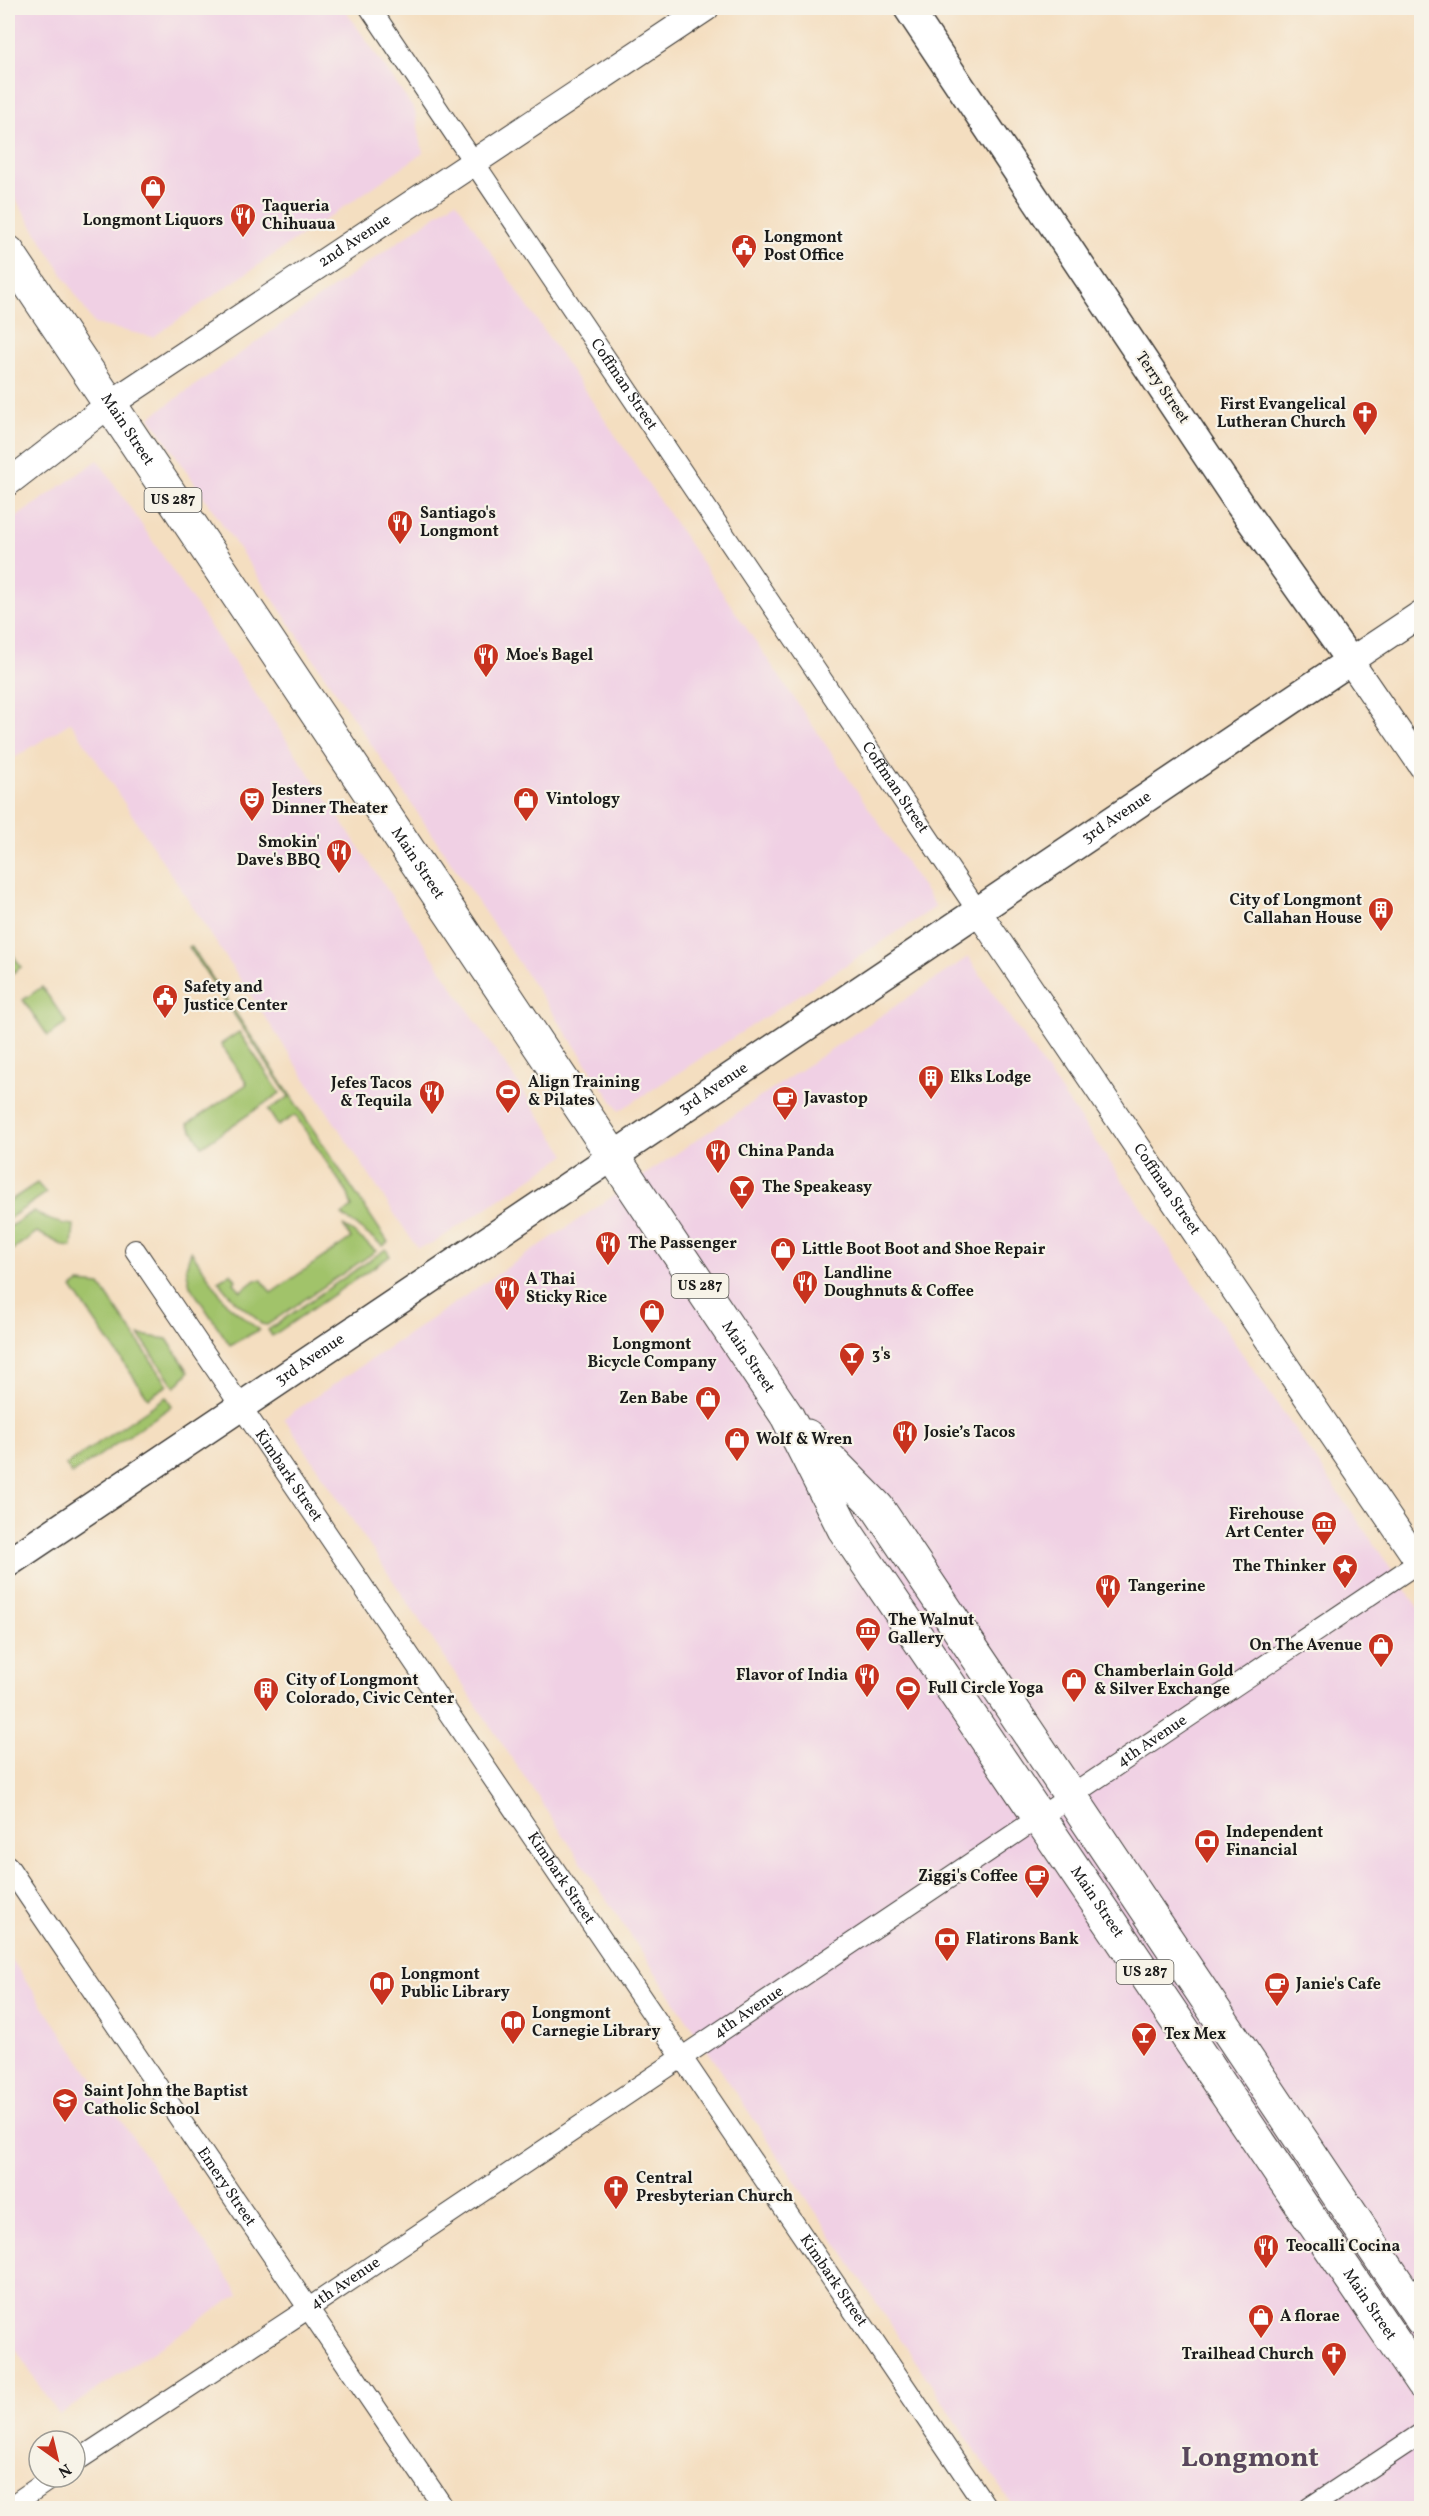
<svg xmlns="http://www.w3.org/2000/svg" width="1429" height="2516" viewBox="0 0 1429 2516" font-family="Vollkorn,serif">
	<rect width="100%" height="100%" fill="#f7f3e8"/>
	<filter id="ink" filterUnits="userSpaceOnUse"><feTurbulence type="fractalNoise" baseFrequency=".0167" numOctaves="2"/><feDisplacementMap in="SourceGraphic" scale="12" xChannelSelector="R" yChannelSelector="G"/><feConvolveMatrix kernelMatrix="1 2 1 2 8 2 1 2 1" color-interpolation-filters="sRGB"/></filter>
	<filter id="wash" filterUnits="userSpaceOnUse"><feTurbulence type="fractalNoise" baseFrequency=".008" numOctaves="4" result="noise"/><feDisplacementMap in="SourceGraphic" scale="24" xChannelSelector="R" yChannelSelector="G"/><feGaussianBlur stdDeviation="1.35" result="paint"/><feColorMatrix in="noise" values="0 0 0 0 0 0 0 0 0 0 0 0 0 0 0 0 0 1.4 0 .05"/><feComposite in="paint" operator="in"/></filter>
	<g filter="url(#wash)">
		<rect width="100%" height="100%" fill="#f4dec0"/>
		<!-- built -->
		<path fill="#f0d0e4" d="M8,8H344L415,111L423,153L153,337L94,324L8,187Z
			M456,201L936,907L619,1111L150,417Z
			M98,460L566,1155L432,1244L417,1248L71,722L8,762V523Z
			M968,957L1421,1612V2508H1014L284,1418Z
			M8,1954L239,2294L59,2415L8,2338Z"/>
		<!-- green -->
		<path fill="#a1c36b" stroke="#5e7044" stroke-width="1.5" d="M191,946L388,1242L383,1246L342,1215L352,1207L348,1194L295,1115L278,1126L268,1110L289,1097L189,947Z
			M8,947L21,967L8,976Z
			M42,987L67,1023L48,1036L23,1000Z
			M239,1032L280,1093L202,1146L188,1124L247,1084L221,1044Z
			M37,1183L46,1193L8,1219V1202Z
			M34,1211C46,1220 58,1224 74,1225L72,1247L64,1246L37,1232L8,1253V1228Z
			M343,1226L352,1231L376,1251L267,1325L261,1324L253,1315L235,1301L218,1281L231,1273L236,1280L234,1283L241,1291L255,1280H262L271,1293L351,1238Z
			M386,1249L390,1256L272,1336L268,1330Z
			M191,1251L226,1303L259,1330L230,1345L190,1286L186,1267Z
			M79,1283L100,1285L168,1385L148,1398L72,1288Z
			M139,1335L167,1339L189,1372L175,1387Z
			M166,1397L172,1406L72,1474L66,1465Z"/>
	</g>
	<g filter="url(#ink)">
		<g fill="none" stroke-linecap="round" stroke-linejoin="round">
			<defs>
				<g id="minor">
					<path id="s1" d="M370,8L979,913"/>
					<path id="s2" d="M135,1250L987,2508"/>
					<path id="s3" d="M8,1866L444,2508"/>
					<path id="s4" d="M75,2462L309,2308L1422,1560"/>
					<path d="M8,2508L53,2477"/>
					<path d="M1309,2508L1422,2433"/>
				</g>
				<g id="tertiary">
					<path id="s5" d="M8,483L110,404L706,8"/>
					<path d="M1422,613L1350,661L1422,766"/>
					<path id="s6" d="M979,913L1422,1567"/>
				</g>
				<g id="secondary">
					<path id="s7" d="M8,1563L1350,661L1240,505L908,8"/>
				</g>
				<g id="trunk">
					<path id="s8" d="M8,252L787,1416L844,1529L1422,2383"/>
					<path d="M807,1436L877,1507L1422,2320"/>
				</g>
			</defs>
			<!-- minor casing -->
			<use href="#minor" stroke="#3c3935" stroke-width="22"/>
			<!-- tertiary casing -->
			<use href="#tertiary" stroke="#3c3935" stroke-width="28"/>
			<!-- secondary casing -->
			<use href="#secondary" stroke="#3c3935" stroke-width="31"/>
			<!-- trunk casing -->
			<use href="#trunk" stroke="#3c3935" stroke-width="35"/>
			<!-- minor -->
			<use href="#minor" stroke="#fff" stroke-width="20"/>
			<!-- tertiary -->
			<use href="#tertiary" stroke="#fff" stroke-width="26"/>
			<!-- secondary -->
			<use href="#secondary" stroke="#fff" stroke-width="28"/>
			<!-- trunk -->
			<use href="#trunk" stroke="#fff" stroke-width="33"/>
		</g>
	</g>
	<!-- icons -->
	<defs>
		<symbol id="shop-pin" viewBox="-11 -11 22 30"><path d="M0 17L-7.5 6A9.5 9.5 0 1 1 7.5 6Z" fill="#c8321e" stroke="#f7f3e8"/><path d="M-5-2.5h2.3a2.7 3.5 0 0 1 5.4 0H5L5.5 6h-11ZM-1.5-2.5h3a1.5 2.3 0 0 0-3 0Z" fill="#fff"/></symbol>
		<symbol id="restaurant-pin" viewBox="-11 -11 22 30"><path d="M0 17L-7.5 6A9.5 9.5 0 1 1 7.5 6Z" fill="#c8321e" stroke="#f7f3e8"/><path d="M-5-6h1v4h1v-4h1v4h1v-4h1v5L-1.5 .5V6h-2V.5L-5-1ZM5-6V6H3V1.5H1.5Q1.5-4 5-6Z" fill="#fff"/></symbol>
		<symbol id="civic-pin" viewBox="-11 -11 22 30"><path d="M0 17L-7.5 6A9.5 9.5 0 1 1 7.5 6Z" fill="#c8321e" stroke="#f7f3e8"/><path d="M-.6-6.5H3V-4.5H.6V-3L4-1V1h2V6H-6V1h2V-1L-.6-3ZM-1.2 2.5V6h2.4V2.5Z" fill="#fff"/></symbol>
		<symbol id="church-pin" viewBox="-11 -11 22 30"><path d="M0 17L-7.5 6A9.5 9.5 0 1 1 7.5 6Z" fill="#c8321e" stroke="#f7f3e8"/><path d="M-1.2-6h2.4v3.5h3.3v2.4h-3.3V6h-2.4V-.1h-3.3v-2.4h3.3Z" fill="#fff"/></symbol>
		<symbol id="theatre-pin" viewBox="-11 -11 22 30"><path d="M0 17L-7.5 6A9.5 9.5 0 1 1 7.5 6Z" fill="#c8321e" stroke="#f7f3e8"/><path d="M-5-5.5Q0-4 5-5.5V0Q5 5 0 6Q-5 5-5 0ZM-3.3-2.5H-1v1.5H-3.3ZM1-2.5H3.3v1.5H1ZM-2.8 1Q0 5.5 2.8 1Z" fill="#fff"/></symbol>
		<symbol id="building-pin" viewBox="-11 -11 22 30"><path d="M0 17L-7.5 6A9.5 9.5 0 1 1 7.5 6Z" fill="#c8321e" stroke="#f7f3e8"/><path d="M-4-6H4V6H1V3H-1V6H-4ZM-2.5-4.3h1.7v1.8h-1.7ZM.8-4.3h1.7v1.8H.8ZM-2.5-1h1.7V.8h-1.7ZM.8-1h1.7V.8H.8Z" fill="#fff"/></symbol>
		<symbol id="stadium-pin" viewBox="-11 -11 22 30"><path d="M0 17L-7.5 6A9.5 9.5 0 1 1 7.5 6Z" fill="#c8321e" stroke="#f7f3e8"/><path d="M0-5a6.5 5 0 1 0 0 10a6.5 5 0 1 0 0-10ZM-3.5-1.8h7v3.6h-7Z" fill="#fff"/></symbol>
		<symbol id="cafe-pin" viewBox="-11 -11 22 30"><path d="M0 17L-7.5 6A9.5 9.5 0 1 1 7.5 6Z" fill="#c8321e" stroke="#f7f3e8"/><path d="M-5.5-4.5H6V0H3Q3 3.5 0 3.5H-2.5Q-5.5 3.5-5.5 0ZM3-3.2v2h1.7v-2ZM-6 4.5H4V6H-6Z" fill="#fff"/></symbol>
		<symbol id="bar-pin" viewBox="-11 -11 22 30"><path d="M0 17L-7.5 6A9.5 9.5 0 1 1 7.5 6Z" fill="#c8321e" stroke="#f7f3e8"/><path d="M-6-5H6L.8 .8V4.5H3.5V6h-7V4.5H-.8V.8Z" fill="#fff"/></symbol>
		<symbol id="museum-pin" viewBox="-11 -11 22 30"><path d="M0 17L-7.5 6A9.5 9.5 0 1 1 7.5 6Z" fill="#c8321e" stroke="#f7f3e8"/><path d="M0-6L6-3V-2H-6V-3ZM-5-1h2V3h-2ZM-1-1h2V3h-2ZM3-1h2V3H3ZM-6 4H6V6H-6Z" fill="#fff"/></symbol>
		<symbol id="sight-pin" viewBox="-11 -11 22 30"><path d="M0 17L-7.5 6A9.5 9.5 0 1 1 7.5 6Z" fill="#c8321e" stroke="#f7f3e8"/><path d="M0-6L1.8-2.2L6-1.7L2.9 1.2L3.7 5.4L0 3.3L-3.7 5.4L-2.9 1.2L-6-1.7L-1.8-2.2Z" fill="#fff"/></symbol>
		<symbol id="bank-pin" viewBox="-11 -11 22 30"><path d="M0 17L-7.5 6A9.5 9.5 0 1 1 7.5 6Z" fill="#c8321e" stroke="#f7f3e8"/><path d="M-6-4H6V4H-6ZM0-2.3a2.3 2.3 0 1 0 0 4.6a2.3 2.3 0 1 0 0-4.6Z" fill="#fff"/></symbol>
		<symbol id="library-pin" viewBox="-11 -11 22 30"><path d="M0 17L-7.5 6A9.5 9.5 0 1 1 7.5 6Z" fill="#c8321e" stroke="#f7f3e8"/><path d="M-6-4Q-3-5.5-.7-3.5V5Q-3 3-6 4ZM6-4Q3-5.5 .7-3.5V5Q3 3 6 4Z" fill="#fff"/></symbol>
		<symbol id="school-pin" viewBox="-11 -11 22 30"><path d="M0 17L-7.5 6A9.5 9.5 0 1 1 7.5 6Z" fill="#c8321e" stroke="#f7f3e8"/><path d="M0-5L7-2L0 1L-7-2ZM-4 1L0 2.5L4 1V4Q0 6-4 4Z" fill="#fff"/></symbol>
	</defs>
	<g fill-rule="evenodd">
		<use href="#shop-pin" x="138" y="173" width="30" height="40"/>
		<use href="#restaurant-pin" x="228" y="201" width="30" height="40"/>
		<use href="#civic-pin" x="729" y="232" width="30" height="40"/>
		<use href="#church-pin" x="1350" y="399" width="30" height="40"/>
		<use href="#restaurant-pin" x="385" y="508" width="30" height="40"/>
		<use href="#restaurant-pin" x="471" y="641" width="30" height="40"/>
		<use href="#theatre-pin" x="237" y="785" width="30" height="40"/>
		<use href="#shop-pin" x="511" y="785" width="30" height="40"/>
		<use href="#restaurant-pin" x="324" y="837" width="30" height="40"/>
		<use href="#building-pin" x="1366" y="895" width="30" height="40"/>
		<use href="#civic-pin" x="150" y="982" width="30" height="40"/>
		<use href="#building-pin" x="916" y="1063" width="30" height="40"/>
		<use href="#stadium-pin" x="493" y="1077" width="30" height="40"/>
		<use href="#restaurant-pin" x="417" y="1078" width="30" height="40"/>
		<use href="#cafe-pin" x="770" y="1084" width="30" height="40"/>
		<use href="#restaurant-pin" x="703" y="1137" width="30" height="40"/>
		<use href="#bar-pin" x="727" y="1173" width="30" height="40"/>
		<use href="#restaurant-pin" x="593" y="1229" width="30" height="40"/>
		<use href="#shop-pin" x="768" y="1235" width="30" height="40"/>
		<use href="#restaurant-pin" x="790" y="1268" width="30" height="40"/>
		<use href="#restaurant-pin" x="492" y="1274" width="30" height="40"/>
		<use href="#shop-pin" x="637" y="1297" width="30" height="40"/>
		<use href="#bar-pin" x="837" y="1340" width="30" height="40"/>
		<use href="#shop-pin" x="693" y="1384" width="30" height="40"/>
		<use href="#restaurant-pin" x="890" y="1418" width="30" height="40"/>
		<use href="#shop-pin" x="722" y="1425" width="30" height="40"/>
		<use href="#museum-pin" x="1309" y="1509" width="30" height="40"/>
		<use href="#sight-pin" x="1330" y="1552" width="30" height="40"/>
		<use href="#restaurant-pin" x="1093" y="1572" width="30" height="40"/>
		<use href="#museum-pin" x="853" y="1615" width="30" height="40"/>
		<use href="#shop-pin" x="1366" y="1631" width="30" height="40"/>
		<use href="#restaurant-pin" x="852" y="1661" width="30" height="40"/>
		<use href="#shop-pin" x="1059" y="1666" width="30" height="40"/>
		<use href="#stadium-pin" x="893" y="1674" width="30" height="40"/>
		<use href="#building-pin" x="251" y="1675" width="30" height="40"/>
		<use href="#bank-pin" x="1192" y="1827" width="30" height="40"/>
		<use href="#cafe-pin" x="1022" y="1862" width="30" height="40"/>
		<use href="#bank-pin" x="932" y="1925" width="30" height="40"/>
		<use href="#library-pin" x="367" y="1969" width="30" height="40"/>
		<use href="#cafe-pin" x="1262" y="1970" width="30" height="40"/>
		<use href="#library-pin" x="498" y="2008" width="30" height="40"/>
		<use href="#bar-pin" x="1129" y="2020" width="30" height="40"/>
		<use href="#school-pin" x="50" y="2086" width="30" height="40"/>
		<use href="#church-pin" x="601" y="2173" width="30" height="40"/>
		<use href="#restaurant-pin" x="1251" y="2232" width="30" height="40"/>
		<use href="#shop-pin" x="1246" y="2302" width="30" height="40"/>
		<use href="#church-pin" x="1319" y="2340" width="30" height="40"/>
	</g>
	<g text-anchor="middle" dominant-baseline="central" stroke-width="4.5" stroke-linejoin="round" paint-order="stroke">
		<!-- shield labels -->
		<g fill="#f7f3e8" stroke="#5e5c59" stroke-width="1.5">
			<rect x="144.5" y="488" width="57" height="24" rx="4.5"/>
			<rect x="671.5" y="1274" width="57" height="24" rx="4.5"/>
			<rect x="1116.5" y="1960" width="57" height="24" rx="4.5"/>
		</g>
		<g font-size="15" font-weight="bold" fill="#1c1c1c">
			<text x="173" y="500">US 287</text>
			<text x="700" y="1286">US 287</text>
			<text x="1145" y="1972">US 287</text>
		</g>
		<!-- poi labels -->
		<g font-size="16" font-weight="bold" fill="#1c1c1c" stroke="#f7f3e8" text-anchor="start">
			<text x="262" y="207">Taqueria<tspan x="262" dy="18">Chihuaua</tspan></text>
			<text x="153" y="221" text-anchor="middle">Longmont Liquors</text>
			<text x="764" y="238">Longmont<tspan x="764" dy="18">Post Office</tspan></text>
			<text x="1346" y="405" text-anchor="end">First Evangelical<tspan x="1346" dy="18">Lutheran Church</tspan></text>
			<text x="420" y="514">Santiago's<tspan x="420" dy="18">Longmont</tspan></text>
			<text x="506" y="656">Moe's Bagel</text>
			<text x="272" y="791">Jesters<tspan x="272" dy="18">Dinner Theater</tspan></text>
			<text x="546" y="800">Vintology</text>
			<text x="320" y="843" text-anchor="end">Smokin'<tspan x="320" dy="18">Dave's BBQ</tspan></text>
			<text x="1362" y="901" text-anchor="end">City of Longmont<tspan x="1362" dy="18">Callahan House</tspan></text>
			<text x="184" y="988">Safety and<tspan x="184" dy="18">Justice Center</tspan></text>
			<text x="950" y="1078">Elks Lodge</text>
			<text x="528" y="1083">Align Training<tspan x="528" dy="18">&amp; Pilates</tspan></text>
			<text x="412" y="1084" text-anchor="end">Jefes Tacos<tspan x="412" dy="18">&amp; Tequila</tspan></text>
			<text x="804" y="1099">Javastop</text>
			<text x="738" y="1152">China Panda</text>
			<text x="762" y="1188">The Speakeasy</text>
			<text x="628" y="1244">The Passenger</text>
			<text x="802" y="1250">Little Boot Boot and Shoe Repair</text>
			<text x="824" y="1274">Landline<tspan x="824" dy="18">Doughnuts &amp; Coffee</tspan></text>
			<text x="526" y="1280">A Thai<tspan x="526" dy="18">Sticky Rice</tspan></text>
			<text x="652" y="1345" text-anchor="middle">Longmont<tspan x="652" dy="18">Bicycle Company</tspan></text>
			<text x="872" y="1355">3's</text>
			<text x="688" y="1399" text-anchor="end">Zen Babe</text>
			<text x="924" y="1433">Josie’s Tacos</text>
			<text x="756" y="1440">Wolf &amp; Wren</text>
			<text x="1304" y="1515" text-anchor="end">Firehouse<tspan x="1304" dy="18">Art Center</tspan></text>
			<text x="1326" y="1567" text-anchor="end">The Thinker</text>
			<text x="1128" y="1587">Tangerine</text>
			<text x="888" y="1621">The Walnut<tspan x="888" dy="18">Gallery</tspan></text>
			<text x="1362" y="1646" text-anchor="end">On The Avenue</text>
			<text x="1094" y="1672">Chamberlain Gold<tspan x="1094" dy="18">&amp; Silver Exchange</tspan></text>
			<text x="848" y="1676" text-anchor="end">Flavor of India</text>
			<text x="286" y="1681">City of Longmont<tspan x="286" dy="18">Colorado, Civic Center</tspan></text>
			<text x="928" y="1689">Full Circle Yoga</text>
			<text x="1226" y="1833">Independent<tspan x="1226" dy="18">Financial</tspan></text>
			<text x="1018" y="1877" text-anchor="end">Ziggi's Coffee</text>
			<text x="966" y="1940">Flatirons Bank</text>
			<text x="401" y="1975">Longmont<tspan x="401" dy="18">Public Library</tspan></text>
			<text x="1296" y="1985">Janie's Cafe</text>
			<text x="532" y="2014">Longmont<tspan x="532" dy="18">Carnegie Library</tspan></text>
			<text x="1164" y="2035">Tex Mex</text>
			<text x="84" y="2092">Saint John the Baptist<tspan x="84" dy="18">Catholic School</tspan></text>
			<text x="636" y="2179">Central<tspan x="636" dy="18">Presbyterian Church</tspan></text>
			<text x="1286" y="2247">Teocalli Cocina</text>
			<text x="1280" y="2317">A florae</text>
			<text x="1314" y="2355" text-anchor="end">Trailhead Church</text>
		</g>
		<!-- street labels -->
		<g font-size="16" fill="#1c1c1c" stroke="#f7f3e8">
			<text stroke="none"><textPath href="#s5" startOffset="423">2nd Avenue</textPath></text>
			<text stroke="none"><textPath href="#s1" startOffset="454">Coffman Street</textPath></text>
			<text transform="translate(1162 388) rotate(56)">Terry Street</text>
			<text stroke="none"><textPath href="#s8" startOffset="214">Main Street</textPath></text>
			<text stroke="none"><textPath href="#s1" startOffset="940">Coffman Street</textPath></text>
			<text stroke="none"><textPath href="#s7" startOffset="1336">3rd Avenue</textPath></text>
			<text stroke="none"><textPath href="#s8" startOffset="736">Main Street</textPath></text>
			<text stroke="none"><textPath href="#s7" startOffset="850">3rd Avenue</textPath></text>
			<text stroke="none"><textPath href="#s6" startOffset="334">Coffman Street</textPath></text>
			<text stroke="none"><textPath href="#s8" startOffset="1330">Main Street</textPath></text>
			<text stroke="none"><textPath href="#s7" startOffset="364">3rd Avenue</textPath></text>
			<text stroke="none"><textPath href="#s2" startOffset="273">Kimbark Street</textPath></text>
			<text stroke="none"><textPath href="#s4" startOffset="1296">4th Avenue</textPath></text>
			<text stroke="none"><textPath href="#s2" startOffset="759">Kimbark Street</textPath></text>
			<text stroke="none"><textPath href="#s8" startOffset="1978">Main Street</textPath></text>
			<text stroke="none"><textPath href="#s4" startOffset="810">4th Avenue</textPath></text>
			<text stroke="none"><textPath href="#s3" startOffset="388">Emery Street</textPath></text>
			<text stroke="none"><textPath href="#s2" startOffset="1245">Kimbark Street</textPath></text>
			<text stroke="none"><textPath href="#s4" startOffset="324">4th Avenue</textPath></text>
			<text stroke="none"><textPath href="#s8" startOffset="2464">Main Street</textPath></text>
		</g>
		<!-- town labels -->
		<g font-size="28" font-weight="bold" fill="#59485c" stroke="#f7f3e8">
			<text x="1250" y="2458">Longmont</text>
		</g>
	</g>
	<!-- margin -->
	<rect width="1429" height="2516" fill="none" stroke="#f7f3e8" stroke-width="30"/>
	<!-- north arrow -->
	<g transform="translate(57 2459) rotate(146)"><circle r="28" fill="#f7f3e8" stroke="#9f9d96" stroke-width="1.5"/>
	<path d="M0-4.5L10 22L0 15L-10 22Z" fill="#c8321e"/>
	<text y="-9" font-size="16" font-weight="bold" text-anchor="middle" fill="#1c1c1c">N</text>
	</g>
</svg>
